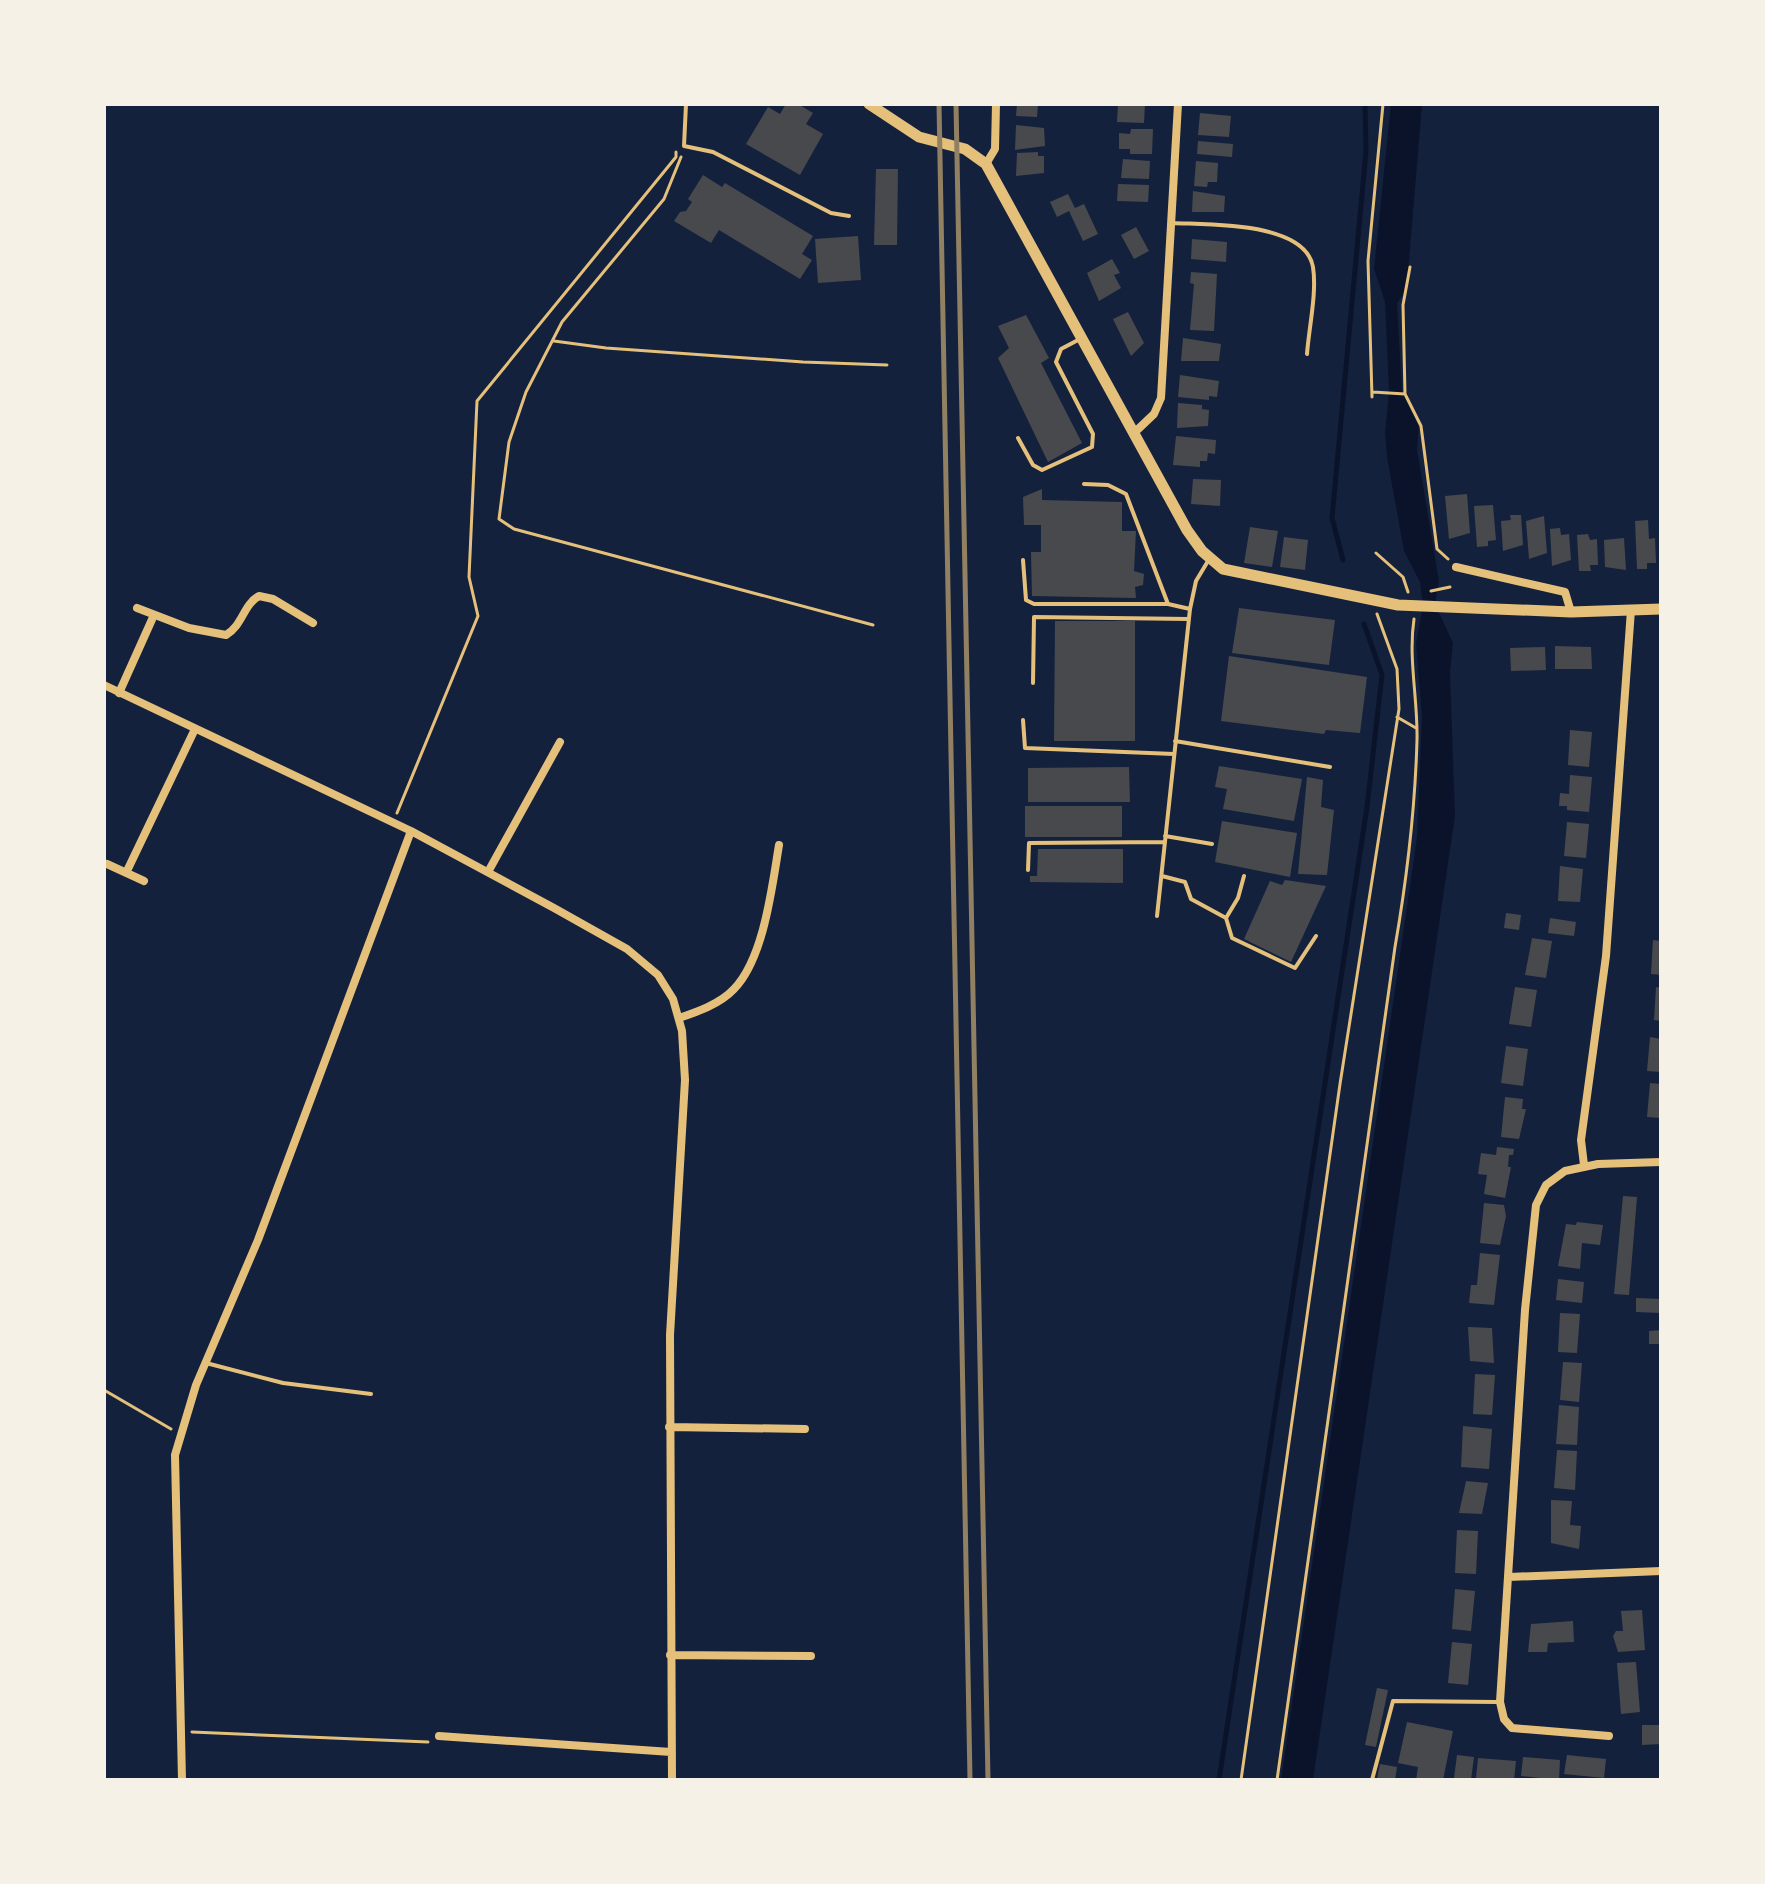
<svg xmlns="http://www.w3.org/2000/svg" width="1765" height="1884" viewBox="0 0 1765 1884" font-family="'Archivo Narrow',sans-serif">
	<rect width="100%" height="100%" fill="#14213d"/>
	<!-- water -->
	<path fill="#0b132b" d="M1391,104H1422L1408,273L1405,292L1397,303L1402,392L1419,424L1417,449L1439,581L1435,604L1453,643L1450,672L1455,816L1313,1780H1281L1417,837L1422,716L1416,644L1423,605L1420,582L1404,551L1387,457L1385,433L1389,392L1385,302L1374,269Z"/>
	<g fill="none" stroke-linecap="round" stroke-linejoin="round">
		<!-- stream -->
		<path stroke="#0b132b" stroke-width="5" d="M1343,560L1332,518L1366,151L1365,104
			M1219,1780L1367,807L1382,675L1364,624"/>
	</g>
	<!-- building -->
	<path fill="#48494c" d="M786,104H798L813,113L806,124L823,134L800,175L746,144L768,107L780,114Z
		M1017,104H1038L1037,117L1016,116Z
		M1118,104H1145L1144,123L1117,122Z
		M1200,113L1231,116L1229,137L1198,135Z
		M1016,125L1044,128L1045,146L1015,150Z
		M1131,129H1153L1152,154H1130V149H1119V133L1130,134Z
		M1198,141L1233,144L1232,157L1197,154Z
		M1038,152V156H1044V173L1016,176L1017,153Z
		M1123,159L1150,161L1149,179L1121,178Z
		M1196,161L1218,163L1217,182H1208L1207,187L1194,186Z
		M876,169H898L897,245H874Z
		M703,175L722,187L725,183L813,236L802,254L812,260L800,279L719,230L711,243L674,221L680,212L686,211L692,202L688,199Z
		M1118,184L1149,185L1148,202L1117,201Z
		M1193,191L1225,196L1224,212H1192Z
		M1068,194L1075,208L1084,204L1098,234L1083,241L1069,211L1057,217L1050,202Z
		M1136,227L1149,251L1134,259L1121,235Z
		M858,236L861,280L818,283L815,239Z
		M1192,239L1227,242L1226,262L1191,259Z
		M1112,259L1120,273L1114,275L1121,288L1099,301L1087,273Z
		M1191,272L1217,274L1214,331L1190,330L1194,284L1190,283Z
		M1128,312L1144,343L1131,356L1113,319Z
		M1026,315L1049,358L1041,363L1082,443L1048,462L998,358L1009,348L998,326Z
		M1183,338L1221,344L1219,361H1181Z
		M1180,375L1219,381L1217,397L1209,396V400L1178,397Z
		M1178,403L1202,405V409L1209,410L1208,426L1177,428Z
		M1176,436L1216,440L1215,454L1208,453L1207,461H1200V467L1173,465Z
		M1193,479L1221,480L1220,506L1191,504Z
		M1042,489V500L1122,502V531H1136L1134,571L1144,574L1143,585L1135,587L1136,598L1032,596L1031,552H1041V525H1024L1023,497Z
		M1467,494L1470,533L1449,539L1445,496Z
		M1493,505L1496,540L1488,541V546L1477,547L1474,506Z
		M1510,515H1521L1523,545L1503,551L1501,521L1511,520Z
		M1544,516L1547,553L1529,559L1526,521Z
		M1648,520L1649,539L1655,538L1656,563H1647V569H1637L1635,521Z
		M1250,527L1278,531L1272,567L1244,563Z
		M1560,528L1561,535L1569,534L1571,560L1552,566L1550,529Z
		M1588,534L1590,540L1597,539L1598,565H1590L1591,571H1579L1577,535Z
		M1284,537L1308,540L1305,570L1280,567Z
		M1624,538L1626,570L1605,567L1604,540Z
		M1239,608L1335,620L1329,665L1232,653Z
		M1055,621H1135V741H1054Z
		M1555,646L1591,647L1592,669H1555Z
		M1545,647L1546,670L1511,671L1510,648Z
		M1229,656L1367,677L1360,733L1326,730L1324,734L1221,721Z
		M1570,730L1592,732L1589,767L1568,765Z
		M1219,766L1302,779L1294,821L1223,809L1227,789L1215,787Z
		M1129,767L1130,802H1028V768Z
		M1570,775L1592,777L1589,812L1567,810V806H1559L1560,793L1569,794Z
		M1307,777L1323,780L1321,807L1334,810L1327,875L1298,874Z
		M1025,806H1122V837H1025Z
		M1222,821L1297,833L1290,877L1215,862Z
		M1567,822L1589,824L1586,858L1564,856Z
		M1038,849H1123V883L1030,882V876H1037Z
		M1560,866L1583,869L1580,902L1558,901Z
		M1285,880L1326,886L1291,962L1244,939L1270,881L1282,885Z
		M1506,913L1521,915L1519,930L1504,928Z
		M1550,918L1576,922L1574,936L1548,933Z
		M1532,938L1552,941L1546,978L1525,975Z
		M1653,940L1661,941V975L1651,974Z
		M1515,987L1537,990L1531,1027L1509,1024Z
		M1656,987L1661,988V1021L1654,1020Z
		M1650,1037L1661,1039V1072L1647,1071Z
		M1506,1046L1528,1049L1523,1086L1501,1083Z
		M1650,1083L1661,1084V1118L1647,1117Z
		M1505,1097L1523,1099L1522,1109H1526L1519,1139L1501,1137Z
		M1497,1147L1514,1149L1513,1155H1509L1508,1167H1511L1505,1198L1484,1194L1487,1175L1478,1174L1481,1153L1496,1155Z
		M1623,1196L1637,1197L1629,1295L1614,1294Z
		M1484,1203L1504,1205L1506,1216L1500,1245L1480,1243Z
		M1577,1222L1603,1225L1600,1245L1582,1243L1580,1269L1558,1266L1566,1224L1576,1225Z
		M1480,1253L1500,1255L1494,1305L1469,1303L1471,1285H1477Z
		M1558,1279L1584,1282L1582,1303L1556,1300Z
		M1636,1298L1661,1299V1313L1636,1312Z
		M1560,1313L1580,1314L1577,1353L1558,1352Z
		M1468,1327L1492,1328L1494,1363L1470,1361Z
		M1661,1330V1344H1649V1331Z
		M1563,1362L1582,1363L1579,1402L1560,1400Z
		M1475,1374L1495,1375L1492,1415L1473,1414Z
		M1559,1405L1579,1407L1577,1445L1556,1444Z
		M1463,1426L1492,1429L1489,1469L1461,1467Z
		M1557,1450L1577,1451L1575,1490L1554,1488Z
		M1466,1481L1488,1483L1482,1514L1459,1513Z
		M1551,1500L1572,1501L1570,1525L1581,1526L1579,1549L1551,1543Z
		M1457,1530L1478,1531L1476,1574L1455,1573Z
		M1455,1589L1475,1591L1471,1631L1452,1629Z
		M1642,1610L1645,1650L1618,1652L1613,1636L1616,1631H1623L1621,1611Z
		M1573,1621L1574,1642L1548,1643L1547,1652H1528L1531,1624Z
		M1452,1642L1472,1644L1468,1685L1448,1683Z
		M1636,1662L1640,1712L1621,1714L1617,1663Z
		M1377,1688L1388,1690L1376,1747L1365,1745Z
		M1407,1722L1453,1731L1443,1780H1416L1418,1767L1398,1763Z
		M1642,1725H1661V1744L1642,1745Z
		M1457,1755L1474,1757L1471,1780L1454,1778Z
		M1567,1755L1606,1759L1604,1778L1564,1774Z
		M1523,1757L1560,1760L1559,1780L1521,1776Z
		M1478,1758L1516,1761L1514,1780L1476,1778Z
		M1380,1764L1397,1767L1395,1780L1377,1779Z"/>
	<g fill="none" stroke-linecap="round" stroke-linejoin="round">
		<!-- path -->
		<path stroke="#e5c07b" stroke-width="3" d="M681,157L664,199L562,322L526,392L509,442L499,519L514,529L873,625
			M1410,267L1403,305L1405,394L1421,426L1437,549L1448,559
			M554,341L606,348L803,362L887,365
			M1373,392L1405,394
			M1372,397L1368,261L1383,104
			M1376,553L1403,577L1408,592
			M1431,591L1450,587
			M1397,717L1416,728
			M397,813L478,616L469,577L477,401L676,157V152
			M104,1390L171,1429
			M192,1732L428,1742
			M1241,1780L1340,1084L1399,709L1397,669L1377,614
			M1277,1780L1395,947C1407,878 1415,811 1417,740C1418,699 1408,659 1414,619"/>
		<!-- service -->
		<path stroke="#e5c07b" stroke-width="4" d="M686,104L684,146L713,152L831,213L849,216
			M1173,223C1207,225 1305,221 1313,267C1317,293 1309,327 1307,354
			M1018,438L1033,465L1042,470L1092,447L1093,434L1056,362L1061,349L1080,339
			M1084,484L1108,485L1126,494L1168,604L1190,609
			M1023,560L1026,600L1034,604H1168
			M1033,683L1034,617L1189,619
			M1023,720L1025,748L1174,754
			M1175,741L1330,767
			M1165,836L1212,844
			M1028,870L1029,843L1165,842
			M1162,876L1185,882L1191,899L1226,918L1232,938L1295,968L1316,936
			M1157,916L1190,609L1196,581L1208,561
			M1226,918L1238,898L1244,876
			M206,1363L283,1383L371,1394
			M1372,1780L1393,1701L1498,1702"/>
		<!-- minor -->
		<path stroke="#e5c07b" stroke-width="8" d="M986,164L995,149L996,104
			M1134,433L1154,414L1161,398L1178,104
			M1456,567L1565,592L1571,612
			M137,608L189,628L226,635C243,625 243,605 259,596L273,599L313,623
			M104,685L411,831L554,908L627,949L658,975L673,999L682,1031L685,1080L670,1335L672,1780
			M119,693L154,615
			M107,864L144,881
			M488,872L560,742
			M126,873L195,729
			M679,1018C697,1012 720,1004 734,989C764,958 772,887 779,845
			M1584,1165L1581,1140L1606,956L1631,610
			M669,1427L805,1429
			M1509,1577L1661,1571
			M670,1655L811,1656
			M439,1736L671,1752
			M1609,1736L1512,1728L1504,1719L1500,1702L1525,1310L1536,1205L1546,1185L1565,1171L1598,1164L1661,1162
			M182,1780L175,1455L196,1385L258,1240L411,831"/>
		<!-- tertiary -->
		<path stroke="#e5c07b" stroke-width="11" d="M869,104L919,137L965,149L986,164L1187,530L1202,551L1223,569L1398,605L1571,612L1661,609"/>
		<!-- rail -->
		<path stroke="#918062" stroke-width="5" d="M939,104L970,1780
			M956,104L988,1780"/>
	</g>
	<!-- border -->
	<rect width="1765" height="1884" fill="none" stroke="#f6f1e7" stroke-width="212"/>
</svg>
